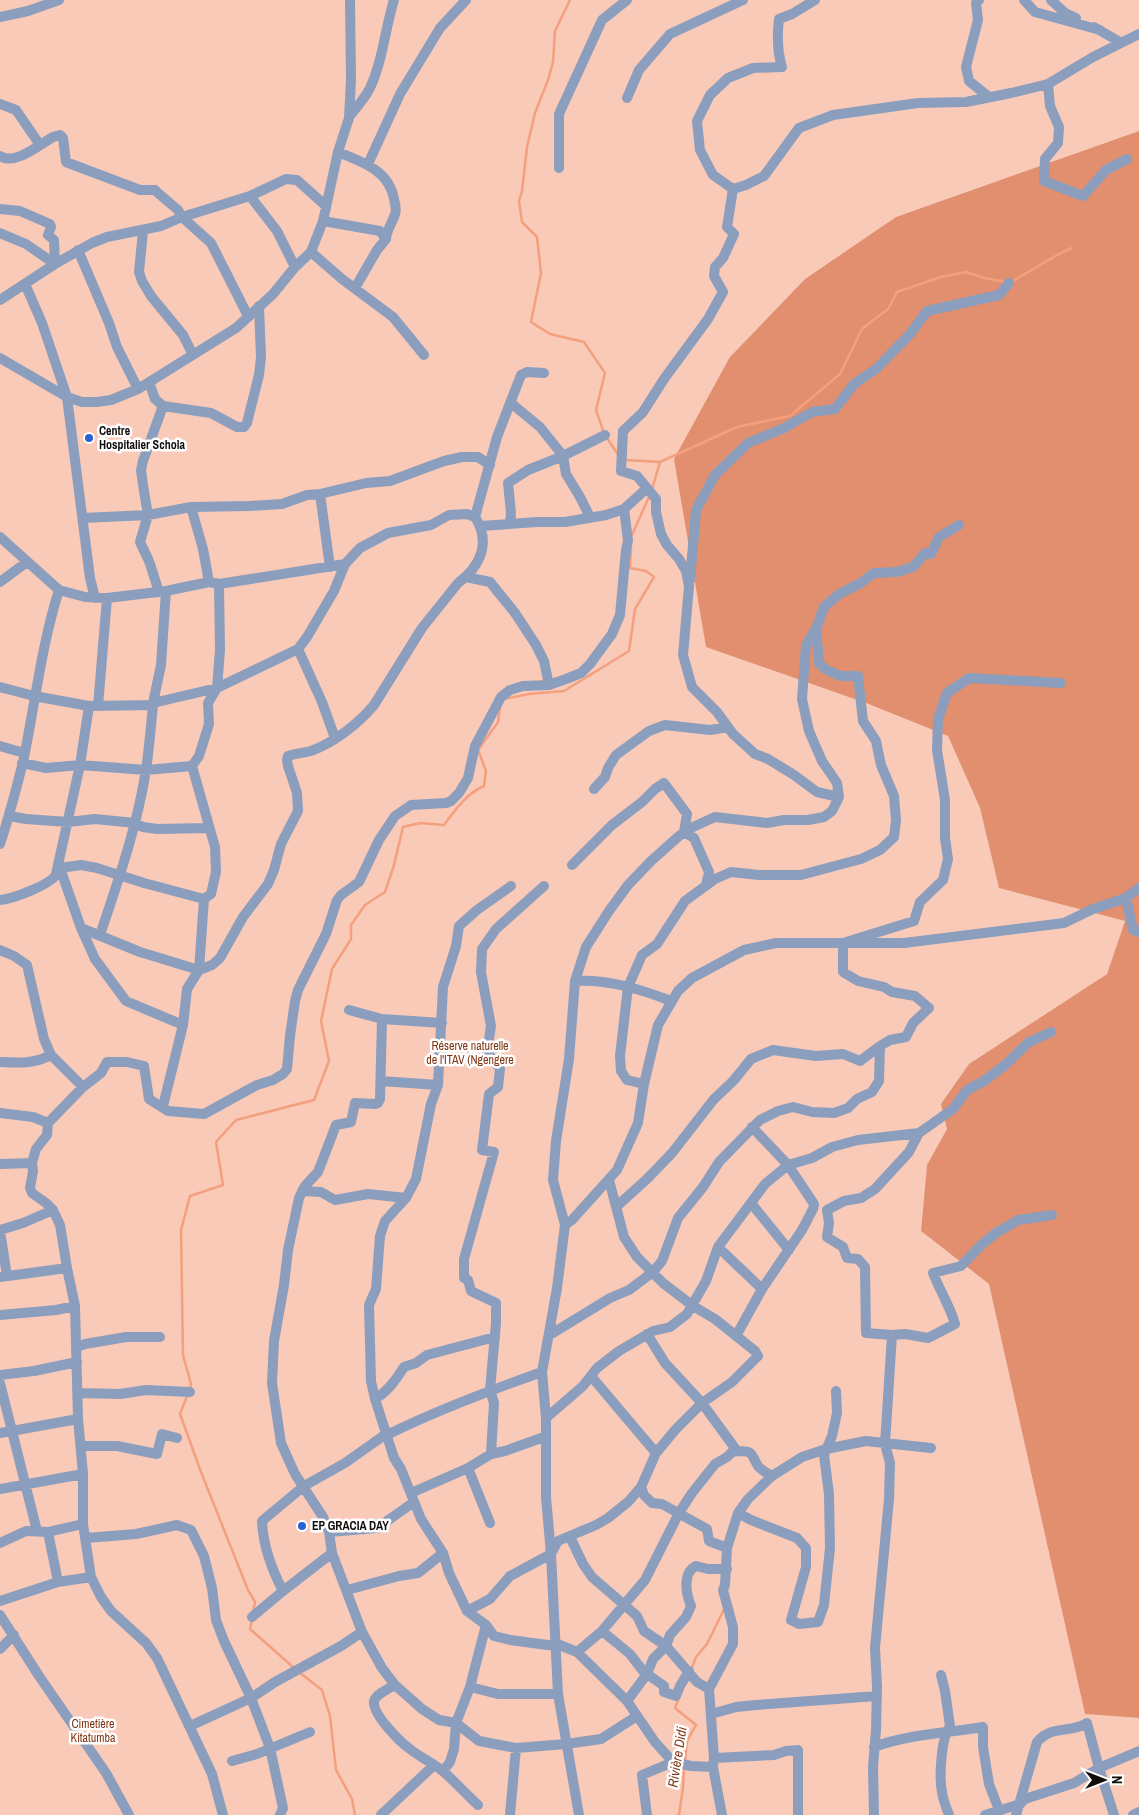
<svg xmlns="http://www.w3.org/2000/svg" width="1139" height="1815" viewBox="0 0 1139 1815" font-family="'Archivo Narrow',sans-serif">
	<rect width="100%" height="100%" fill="#f2e6e1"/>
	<!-- green -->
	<path fill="#f9cab8" d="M0,0H1139V131L896,217L805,279L730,357L866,703L948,736L980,808L999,888L1125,921L1107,974L969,1064L947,1129L927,1165L921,1231L989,1284L1085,1714L1139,1718V1815H0Z"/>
	<!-- forest -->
	<path fill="#e18f6e" d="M1139,131V1718L1085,1714L989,1284L921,1231L927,1165L947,1129L941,1104L969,1064L1107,974L1125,921L999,888L980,808L948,736L866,703L706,647L674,459L730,357L805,279L896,217Z"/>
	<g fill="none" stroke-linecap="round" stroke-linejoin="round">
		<!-- stream -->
		<path stroke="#f4a07e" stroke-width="2.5" d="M570,0L555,31L553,62L548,80L535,113L527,147L522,191L519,201L522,222L537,237L541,273L531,322L550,334L584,342L605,373L596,410L604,433
			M1011,282L1059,254L1072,248
			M607,438L619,456
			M625,460L660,462L737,427L790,416L840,374L862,329L888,309L897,292L941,277L966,272L984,278L1006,282
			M652,489L660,462
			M631,537L649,497
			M504,699L529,694L564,691L629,651L635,609L654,577L646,571L630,568L631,548
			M190,1388L191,1384L183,1355L181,1230L190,1196L223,1185L216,1142L236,1120L314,1100L329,1061L321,1021L332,969L351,939V925L365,905L385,892L394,865L403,827L420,823L444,825C455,810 466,794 484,786L486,771L478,750L498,722L500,707
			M187,1396L180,1414L201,1472L248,1590L255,1602L253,1612
			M252,1620L250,1629L293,1667
			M691,1670L696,1657L707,1644L725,1607
			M299,1672L322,1690L330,1716L336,1770L352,1799L355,1815
			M679,1698L675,1708L696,1725L687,1741L685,1761
			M679,1815L683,1788L684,1767"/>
		<!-- street -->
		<path stroke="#8c9ebd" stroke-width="10" d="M979,0L976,3L978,20L966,67L969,81L989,97
			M1024,0L1035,12L1100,30
			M1051,0L1065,13L1076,18
			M0,17L28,11L59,0
			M1094,27L1120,42
			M1048,84L1050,106L1059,127L1058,143L1045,159L1044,181L1083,196L1106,170L1127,159
			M627,98L639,70L670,34L743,0
			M0,104L16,110L40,145
			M349,117C356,108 365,98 370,88C383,60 385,29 394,0
			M338,152C362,162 389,170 394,199C395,204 397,210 395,214C392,224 387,228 386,239
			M0,156C15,166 40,144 53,137L60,135L63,138L66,162L71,164L140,190H155L158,193L178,210L182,217L211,243L248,316
			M368,164L400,94L440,28L466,0
			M559,168V114L602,20L627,0
			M733,189L713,175L700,150L697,121L710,95L728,78L753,68L782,67C777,51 777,36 779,19L792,14L815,0
			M250,196L277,231L295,267
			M0,209L20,211L50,224L51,227L48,235L54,240L55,264
			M323,221L380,231L386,239L377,250L355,288
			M143,231L139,272L142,281L151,296L183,335L192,353
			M0,233L26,244L55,264
			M78,250L109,323L117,347L138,389
			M311,252L342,279L393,317L424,355
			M25,284L42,323L67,397L90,578L95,598
			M0,300L55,264L92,243L107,237L161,226L182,217L250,196L286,179L297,180L326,206
			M0,358L67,397L82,402H97L111,400L138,389L236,328L273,294L295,267L311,252L323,221L338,152L349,118L351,80L350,0
			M149,382L155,399L163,406L143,461L141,470L143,485L148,515L140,542L149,561L159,592
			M511,403L540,427L560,452L563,456L566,474L580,497L590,517
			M163,406L211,413L237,427H244L247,423L259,375L261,357L259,306
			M320,494L330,567
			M191,507L203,549L209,582
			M475,517L497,437L521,375L527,372L544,373
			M83,518L148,515L191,507L249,506L282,504L307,495L320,494L366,483L390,481L444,461L462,457H478L490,465
			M510,524L511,513L508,483L528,470L563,456L605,435
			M481,526L537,522H565L606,515L624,509L646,489
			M0,537L59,590L85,597L107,598L166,591L209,582L219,584L345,564L360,548L388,533L431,525L449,515L467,514L475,517C491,542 481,566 458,583L422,628L374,705C358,724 335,742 311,751C304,753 296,753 288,756L287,760L288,766L297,793L298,811L281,844L274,870L268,884L243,917L220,958L212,965L199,970L140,952L81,928
			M466,577L490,582L515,613L536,645L544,661L549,685
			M690,580L696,510L715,475L748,443L784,428L812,412L835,409L854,384L877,368L910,334L927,311L999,295L1009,283
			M0,582L27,562
			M816,629L806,645L802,699L809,731L822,761L837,783L839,797
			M298,649L322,702L335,738
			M0,687L34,696L89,706L153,705V703L217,688L298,649L307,637L334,591L345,564
			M153,703L161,665L166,591
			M98,706L107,598
			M0,746L24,753
			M22,763L46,768L80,765L146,770L192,766
			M594,789L605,777L608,768L616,755L649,731L665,725L710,730L728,727
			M9,816L26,819L68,822L95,819L135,823L143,827L157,829L208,828
			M0,844C9,817 16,790 23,762C35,705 41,647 59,590
			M572,865L612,825L642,802L655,789L664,783L687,814L684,832L694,838L709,872L706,885
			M60,868L81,928L95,959L126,1001L183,1025
			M56,874L80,765L89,706
			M511,886L477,910L459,926L456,946L443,987L438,1085L431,1104L416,1179L406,1198L385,1221L380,1236L376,1289L369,1305L371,1381L375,1399L394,1458L401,1469L421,1519L443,1553L449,1573L467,1611L486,1625L494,1636L510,1640L555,1646
			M1126,898L1133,930L1139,932
			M0,900C13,899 49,885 56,875C58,873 59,870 60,868L81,865L97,868L144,883L204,899L211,894L216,872L215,847L192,766L199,756L209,724L208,703L217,688L220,650L219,584
			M100,935C118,881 137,827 146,770C149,749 151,727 153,705
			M0,950L14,956L27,965L44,1039L51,1055L83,1087
			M575,981C608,979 640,989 671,1001
			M349,1010L382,1019L442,1023
			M382,1019L380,1099L378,1103L375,1104L355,1103L351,1122L336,1125L318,1172L305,1186L299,1198L288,1250L284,1285L274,1341L272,1383L281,1443L295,1474L323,1517L329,1532L332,1553L362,1632L382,1668L395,1685L422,1709L439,1720L456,1723L479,1741L516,1748L566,1744L601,1739L637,1716
			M0,1062C19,1063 34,1064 51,1055
			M381,1081L438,1085
			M644,1084L658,1025L678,991L692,978L744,950L776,943H904L1064,923L1093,909L1126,898L1139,888
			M163,1106L183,1025L187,989L199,970L204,899
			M0,1113L33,1117L48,1123
			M0,1164L32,1163
			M302,1191L321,1192L335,1200L368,1194L406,1198
			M751,1203L789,1250
			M616,1207L648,1178L672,1153L714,1099L734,1080L751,1059L773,1050L816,1056L843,1054L860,1061L880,1046
			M565,1225L553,1180L556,1141L569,1059L575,981L586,947L609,911L628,885L651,861L679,836L693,827L715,817L767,823L784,820H808L824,817L832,811L839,797L817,792L794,775L768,759L755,754L733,734L717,712L692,687L683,655L689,586L686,571L679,559L667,545L661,534L656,512V499L637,476L621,471L623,431L643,412L664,379L708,319L723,292L714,276L715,267L723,258L734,234L727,227L733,189L746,185L764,176L799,128L833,115L918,103L966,102L1011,93L1048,84L1093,57L1139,34
			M0,1230L23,1223L53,1210
			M0,1231L7,1276
			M718,1247L762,1289
			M0,1277L67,1268
			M0,1315L56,1310L75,1306
			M551,1324L553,1333L610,1298L629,1290L653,1272L662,1261L678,1218L703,1187L719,1162L760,1120L778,1111L793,1107L812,1112L834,1113L848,1108L857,1099L872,1092L879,1081L880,1046L890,1040L906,1037L913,1023L929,1008L915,996L892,992L884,987L858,981L843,972V943L914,921L920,902L943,880L948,859L945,838V800L937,750L938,719L947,693L969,678L1061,683
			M892,1335L866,1333L865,1267L858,1259L847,1258L843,1247L827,1237L829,1223L827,1210L844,1201L861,1198L875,1189L909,1152L919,1133
			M736,1336L762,1289L802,1230L813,1209L814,1204L788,1165L752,1127
			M77,1347L85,1344L126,1337H160
			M0,1375L34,1371L77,1362
			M591,1376L656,1453
			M0,1383L37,1531
			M78,1393L120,1394L146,1390L190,1392
			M375,1399C388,1391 396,1380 404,1367L416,1363L427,1355L495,1337
			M546,1418L583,1386L597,1368L619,1351L653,1331L670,1327L687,1314L706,1281L718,1247L765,1184L788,1165L812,1158L832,1147L858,1140L919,1133L953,1109L967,1090L984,1081L1005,1065L1029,1042L1051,1032
			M0,1433L78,1419
			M81,1446H117L157,1454L162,1434L177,1438
			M737,1451C754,1451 750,1453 758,1466C761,1470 767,1473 772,1476
			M491,1454L494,1403L490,1390L496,1323V1303L471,1291L468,1280L464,1278V1259L494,1152L482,1150L489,1094L498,1087L500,1069L487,1052L491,1026L481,972L482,949L496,929L544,886
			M468,1468L490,1523
			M641,1487L644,1495L652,1503L662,1504L707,1529L709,1541L727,1548
			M0,1489L83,1474
			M411,1493L468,1468L491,1454L505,1451L544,1437
			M738,1513L751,1520L797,1538L806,1548V1567L791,1620L799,1624L818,1622L824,1605L830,1548L829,1494L824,1455L832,1436L837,1413L836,1391
			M48,1532L58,1582
			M329,1532L377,1528L414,1502
			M570,1537L583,1564L592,1577L637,1616L644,1631L666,1646L697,1682L709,1689
			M86,1538L136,1534L177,1525L191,1530L204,1556L212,1588L216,1620L224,1641L251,1698L270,1748L283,1808L280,1815
			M0,1543L26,1531L48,1532L83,1524
			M332,1553L283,1591C271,1568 263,1546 262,1521L304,1486L345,1463L386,1434L391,1433C440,1409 491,1390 542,1372
			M347,1590L399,1576L418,1573L443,1553
			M0,1601L58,1582L91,1577
			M467,1611L490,1599L510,1576L551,1554L558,1541L596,1525L608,1518L628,1502L641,1487L656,1453L676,1429L702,1403L732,1382L758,1356L755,1351L715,1319L693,1306L663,1283L637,1257L624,1237L609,1180
			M0,1615L39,1676L106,1773L129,1815
			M252,1617L283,1591
			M602,1631L630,1654L643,1671L664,1686V1692L676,1696L680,1686L689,1671
			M555,1643L577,1652L627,1701L655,1742L673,1762L691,1766L713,1767
			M0,1649L14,1635
			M577,1652L602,1631L645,1580L679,1513L692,1493L715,1464L727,1457L732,1452L737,1451L702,1403L665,1363L647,1334
			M941,1675L945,1691L950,1726C941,1738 939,1777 942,1792C943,1800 946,1807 949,1815
			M395,1685C390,1688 376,1694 374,1701C372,1714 400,1742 410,1749C421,1758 435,1764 445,1773C456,1783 467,1795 478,1805
			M470,1687L498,1694H558
			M627,1701L647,1674L653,1659L666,1646L670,1635L686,1617L691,1606C686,1594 682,1573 696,1566L708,1569H727
			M711,1714L736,1707L756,1705L877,1696
			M190,1726L251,1698L275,1682L341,1646L362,1632
			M874,1747C909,1734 947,1733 983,1727V1747L989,1784L999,1810
			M714,1758L774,1755L786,1751L798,1750V1815
			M232,1761L257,1754L310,1732
			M443,1771L450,1762L454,1749L456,1723L470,1687L486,1625
			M223,1815L212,1774L157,1658L146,1643L111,1611L101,1597L91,1577L83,1524V1474L78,1419L75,1306L67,1268L60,1225L53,1210L46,1203L32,1193L30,1188L33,1171L32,1163L36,1149L47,1135L48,1123L83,1087L101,1073L107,1062H127L144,1066L149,1099L168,1111L204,1114L257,1085L273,1080L283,1074L287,1069L290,1036L295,1001L298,990L326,934L337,900L341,895L359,882L379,840L395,816L411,805L446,803L451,801L459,793L468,778L475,746L501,697L510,690L523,686L549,685L566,679L581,673L590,664L612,634L620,615L626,550L628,541L624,509
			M381,1815L433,1766
			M510,1815L516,1748
			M579,1815L558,1694L551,1554L546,1497V1418L542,1372L557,1288L565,1225L572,1220L617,1170L638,1123L644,1084L627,1080L621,1071L620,1056L628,987L642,955L657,944L685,901L715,879L731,872L759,875H801L861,859L880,850L894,837L896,820L894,796L881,765L876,741L863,721L858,676H840L825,669L819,663L816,629L824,607L839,594L859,584L874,573L897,572L913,567L925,553L931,554L939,537L959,525
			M647,1815L642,1775L673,1762
			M722,1815L713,1767L714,1758L709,1689L733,1644V1627L723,1590L725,1585L727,1548L738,1513L748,1499L772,1476L802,1457L826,1449L866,1441L931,1448
			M874,1815L873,1767L876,1730L877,1686L875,1648L889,1499L890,1463L885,1444L892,1335L905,1334L928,1338L955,1324C950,1306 940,1291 933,1273L961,1266L981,1245L996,1233L1018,1220L1052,1215
			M985,1815L1020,1804L1025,1799L1074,1783L1099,1768L1139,1751
			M1016,1815L1037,1742C1053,1724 1069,1734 1087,1723L1099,1768L1114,1815
			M1133,1815L1139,1812"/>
	</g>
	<!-- markers -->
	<g fill="#2a62d0" stroke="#fff" stroke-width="2">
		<circle cx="89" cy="438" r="5"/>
		<circle cx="302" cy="1526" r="5"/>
	</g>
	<g text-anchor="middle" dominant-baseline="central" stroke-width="5" stroke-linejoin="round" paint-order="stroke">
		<!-- poi labels -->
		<g font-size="12" font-weight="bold" fill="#110d0b" stroke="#fff" text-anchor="start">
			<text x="99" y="431">Centre<tspan x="99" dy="14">Hospitalier Schola</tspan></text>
			<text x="312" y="1526">EP GRACIA DAY</text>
		</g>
		<!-- park labels -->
		<g font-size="12" fill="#803513" stroke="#fff">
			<text x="470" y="1046">Réserve naturelle<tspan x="470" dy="14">de l'ITAV (Ngengere</tspan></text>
			<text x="93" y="1724">Cimetière<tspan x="93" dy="14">Kitatumba</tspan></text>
		</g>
		<!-- water labels -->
		<g font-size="14" font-style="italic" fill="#863b1a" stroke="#fff">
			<text transform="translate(677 1757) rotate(-81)">Rivière Didi</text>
		</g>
	</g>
	<!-- north arrow -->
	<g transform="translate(1104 1780) rotate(90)" stroke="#ffffff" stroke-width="4" paint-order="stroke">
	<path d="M0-4L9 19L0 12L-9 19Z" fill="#110d0b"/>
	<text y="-8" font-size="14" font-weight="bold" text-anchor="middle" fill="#110d0b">N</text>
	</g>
</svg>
